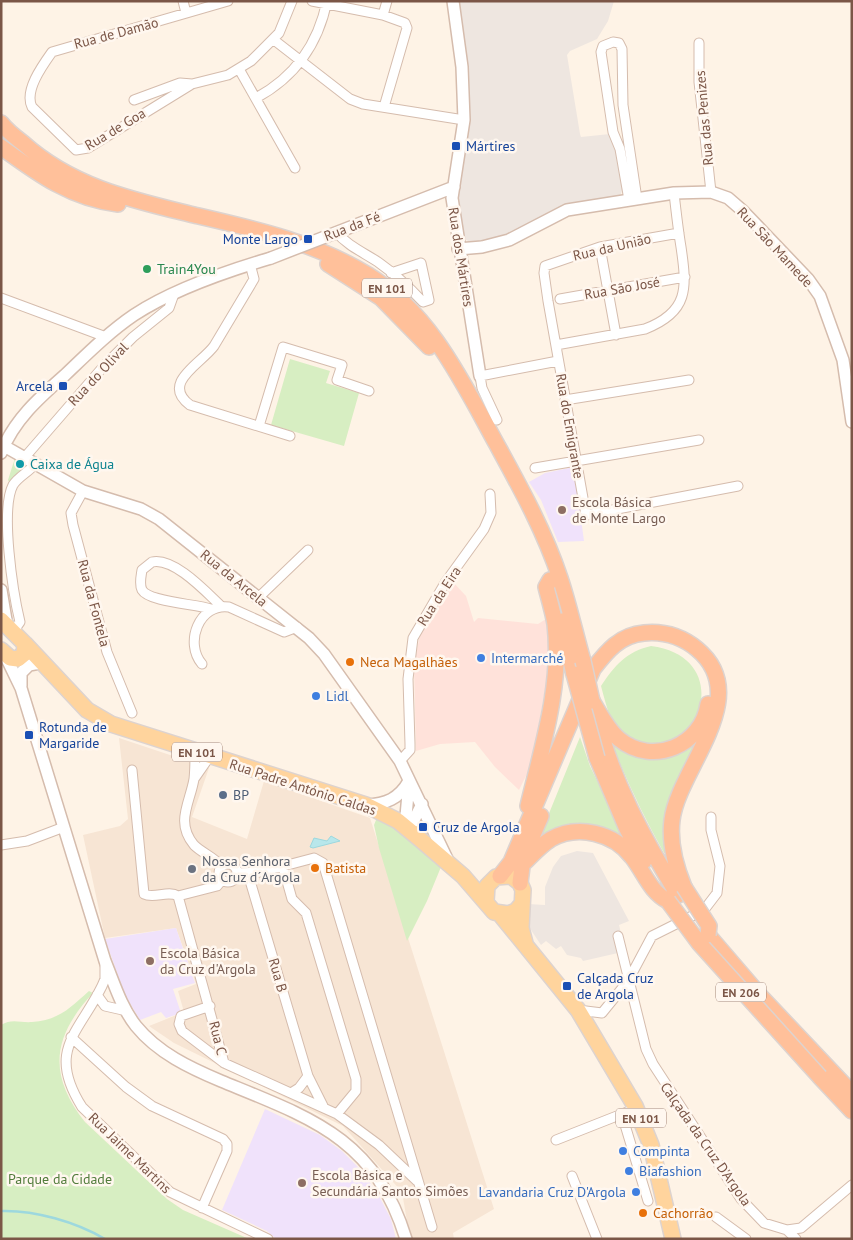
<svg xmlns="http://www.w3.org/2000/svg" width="853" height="1240" viewBox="0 0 853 1240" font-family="'PT Sans',sans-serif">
	<rect width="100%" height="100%" fill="#fef3e6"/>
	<!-- residential -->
	<path fill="#f7e5d4" d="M119,738L209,768L192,817L247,839L264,781L370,818L494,1209L453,1233L454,1239H410L402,1192L343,1126L174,1043L149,1026L184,1012L178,991L196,984L176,928L105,938L83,835L120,826L128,819Z"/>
	<!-- commercial -->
	<path fill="#ffe2da" d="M452,581L466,596L474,622L478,618L538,624L546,619L550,661L530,775L527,774L519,790L495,767L475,742L440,744L416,751L414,666L420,634Z"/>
	<!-- industrial -->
	<path fill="#eee6e0" d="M456,1H614L608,21L597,39L570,51L567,55L580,134L581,137L610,134L617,151L622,190L620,197L516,234L475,244L464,239L455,206L469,122Z
		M577,851L593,853L629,921L619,925L622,937L618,953L583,961L581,958L567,955L561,946L556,949L546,941L541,945L529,927L528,904L545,905V887L553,867L561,856Z"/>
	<!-- education -->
	<path fill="#f0e2fb" d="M574,467L584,541L558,542L541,500L529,482L545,473Z
		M176,928L195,983L173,989L181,1013L166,1018L161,1012L140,1020L125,995L105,939Z
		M265,1109L320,1135L342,1151L362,1171L378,1194L391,1219L396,1239H276L267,1231L222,1210Z"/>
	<!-- green -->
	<path fill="#d7eec2" d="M290,359L330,371L326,383L359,393L344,446L271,425Z
		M15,458L30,467L10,484L8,480Z
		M651,646C741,658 695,771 634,739C625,735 616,728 611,719C607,709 604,697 601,686C615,665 626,652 651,646Z
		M607,731L639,755L697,736L701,743L669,853H664C642,814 623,773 607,731Z
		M580,737L590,766L627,843L606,830L537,843Z
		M378,815L443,862L427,901L407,941L379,848L374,825Z
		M89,991L93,993C53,1036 47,1074 85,1122L167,1199L183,1210L249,1239H1V1025C12,1018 20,1023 32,1022C59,1020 70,1008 89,991Z"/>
	<!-- water -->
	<path fill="#b8e7eb" stroke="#9dd8de" d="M331,836L340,841L313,848L310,847L314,838L327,841Z"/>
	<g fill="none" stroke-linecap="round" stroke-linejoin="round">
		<!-- stream -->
		<path stroke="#9dd8de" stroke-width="2.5" d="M1,1211C35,1210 76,1222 105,1239"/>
		<defs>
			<path id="minor" d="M183,1L186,13
				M228,1L52,52C42,66 24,91 32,107L76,150L88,148L192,84L228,75L251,61L279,33L292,1
				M312,1L383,15L405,23L407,28L384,107
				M383,15L387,1
				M274,40L350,99L363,104L464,120
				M699,43V82L711,192
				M239,69L295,168
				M256,98C295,77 318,45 327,1
				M134,100L180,83L192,84
				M629,200L620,149L613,132L601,52L603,46L613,42L619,43L622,49L623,105L637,199
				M336,232C348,246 363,252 378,262C395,274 409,287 423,302L429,300L421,263L391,273
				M679,233L600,247L545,266L544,273L548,301L586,515L738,486
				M600,247L616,335
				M250,264L254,279L214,346C202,363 160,383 190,405L290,436
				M1,298L106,337
				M560,299L685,277
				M556,345L645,329C689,312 687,288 681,247C678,229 676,211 674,193
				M565,400L689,380
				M497,420L482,388L480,376L558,361
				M259,426L283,347L342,365L337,380L369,391
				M25,457L103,367L133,337L169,308L174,294
				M535,468L699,440
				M83,491L71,513L73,525L107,652L132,713
				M258,598L308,550
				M211,609C196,604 149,602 142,590C139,584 141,577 142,570L152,562C174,557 206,592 221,606
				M13,632L20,622C13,593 0,510 13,485C19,476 29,472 35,464
				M202,664C184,643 199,603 229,607L284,632L297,627
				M195,751C195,760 195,770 194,779C190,803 175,822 194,845C202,853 214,857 221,866
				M400,761L410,750V744L408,679L413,638L445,583L484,529L491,513L490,494
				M132,770L144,894C154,899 168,890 178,896
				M194,779L210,756
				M1,845L27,841L64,827
				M219 873a9 9 0 1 1 18 0a9 9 0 1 1-18 0Z
				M283,867L292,899L306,913L356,1079V1091L337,1114
				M237,873L261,872L314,858L323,863L432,1227
				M248,874L308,1076L323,1106
				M178,896L224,1063L337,1114L379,1145L417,1181
				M178,896L217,886L222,880
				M618,936L646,1049L653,1064L741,1199L764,1223L787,1230L801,1228L852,1185
				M105,964V979L102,986C79,1033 46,1050 82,1107L170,1192L268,1239
				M97,995L105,1006L127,1011
				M210,1006L181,1016L179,1024L182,1031L224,1063
				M578,1010L602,1013L628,981L652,936L704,910L717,893L720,866L711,830V817
				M71,1037L126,1087L152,1106L223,1139L227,1144V1151L202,1208
				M291,1093L299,1088L308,1076
				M622,1115L648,1201
				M556,1140L627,1112
				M572,1176L597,1239
				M716,1217L746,1239
				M787,1230L796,1239"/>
			<path id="tertiary" d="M453,1L462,67L464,120L452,198L480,376
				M325,237L454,187
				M458,249L482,247L509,240L567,210L674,193L711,192L728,198L743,211L808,279L820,296L843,360L852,422
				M4,446L83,491L141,509L159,519L309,638L324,654L400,761L449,863
				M1,453C14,420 39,398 65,375C87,354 109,332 134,315C172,290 227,271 271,258
				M1,590L7,626
				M4,653L21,688L105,961C114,983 121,1007 136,1026C158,1053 190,1068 221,1081C311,1118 375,1138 406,1239
				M21,686V673L29,665L40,663
				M366,805C386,804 399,799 409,781
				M405,827L409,783
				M405,827L413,822L422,804"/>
			<path id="primary" d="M1,620L25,644L24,654L18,659L10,658L1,650
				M25,644L87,710L111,724L366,805L398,821L421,840L463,876L494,912L508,914L516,911L521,905
				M486,901L487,886L496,877L511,876L520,883L523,890L521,928L525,943
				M500,914L578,1010L635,1106L651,1145L673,1239"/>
			<path id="trunk" d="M1,123C7,131 15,137 23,143C72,187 132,200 194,215C255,229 314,242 368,275C430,313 462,381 496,443C520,487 544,530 560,578C569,605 575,633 583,661
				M1,147C38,174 72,199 118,204
				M328,264L381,298L429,347
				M562,621L574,674
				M592,701C600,714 608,730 619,739C653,767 702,745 708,704
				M596,715C611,779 644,839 678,895
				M597,758L627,829L644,861
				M528,806C542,748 562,684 555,624C553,612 549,599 546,587L550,580
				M525,862C533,854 541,845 551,839C578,824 614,833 632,857C644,872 650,892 668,901
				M500,876L511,862L593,669C607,651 620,635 644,633C664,631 681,636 697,649C755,697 678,769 672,820C669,843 675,865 684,887
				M520,883L523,858L541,816
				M708,935L762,998L852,1093
				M820,1077L852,1111"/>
		</defs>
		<!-- minor casing -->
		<use href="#minor" stroke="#d5bcad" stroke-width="11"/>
		<!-- tertiary casing -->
		<use href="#tertiary" stroke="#d5bcad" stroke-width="14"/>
		<!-- primary casing -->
		<use href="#primary" stroke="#ddd3cf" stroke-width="18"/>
		<!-- trunk casing -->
		<use href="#trunk" stroke="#ddd3cf" stroke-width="18"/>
		<!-- minor -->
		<use href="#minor" stroke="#fff" stroke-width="9"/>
		<!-- tertiary -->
		<use href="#tertiary" stroke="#fff" stroke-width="11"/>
		<!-- primary -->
		<use href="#primary" stroke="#ffd49d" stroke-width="15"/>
		<!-- trunk -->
		<use href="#trunk" stroke="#ffc09a" stroke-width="15"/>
		<defs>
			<path id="tertiary-bridge" d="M271,258L325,237"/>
			<path id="trunk-bridge" d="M583,661L592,701
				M574,674L597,758
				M684,887L709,926L708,935
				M668,901L699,943L820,1077"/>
		</defs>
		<!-- tertiary-bridge casing -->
		<use href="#tertiary-bridge" stroke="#d5bcad" stroke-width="14" stroke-linecap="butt"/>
		<!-- trunk-bridge casing -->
		<use href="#trunk-bridge" stroke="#ddd3cf" stroke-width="18" stroke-linecap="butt"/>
		<!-- tertiary-bridge -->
		<use href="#tertiary-bridge" stroke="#fff" stroke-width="11"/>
		<!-- trunk-bridge -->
		<use href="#trunk-bridge" stroke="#ffc09a" stroke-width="15"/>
	</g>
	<!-- markers -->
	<g fill="#1a4fb4" stroke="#fff7ef" stroke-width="2">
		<rect x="451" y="141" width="10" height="10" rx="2.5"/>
		<rect x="303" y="234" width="10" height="10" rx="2.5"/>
		<rect x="58" y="381" width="10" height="10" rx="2.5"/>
		<rect x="24" y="730" width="10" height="10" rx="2.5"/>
		<rect x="418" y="822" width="10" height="10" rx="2.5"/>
		<rect x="562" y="981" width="10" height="10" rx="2.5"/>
	</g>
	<circle fill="#2e9e5b" stroke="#fff7ef" stroke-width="2" cx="147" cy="269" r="5"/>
	<circle fill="#0f9aa8" stroke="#fff7ef" stroke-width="2" cx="20" cy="464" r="5"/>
	<g fill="#8d6e63" stroke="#fff7ef" stroke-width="2">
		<circle cx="562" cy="510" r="5"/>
		<circle cx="150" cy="961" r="5"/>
		<circle cx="302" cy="1183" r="5"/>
	</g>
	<g fill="#3f7fe0" stroke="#fff7ef" stroke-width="2">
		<circle cx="481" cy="658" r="5"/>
		<circle cx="316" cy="696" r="5"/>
		<circle cx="623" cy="1151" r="5"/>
		<circle cx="629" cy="1171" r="5"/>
		<circle cx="636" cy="1192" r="5"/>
	</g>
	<g fill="#e8710a" stroke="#fff7ef" stroke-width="2">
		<circle cx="350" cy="662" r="5"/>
		<circle cx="315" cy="868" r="5"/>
		<circle cx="643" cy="1213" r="5"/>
	</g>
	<circle fill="#5c6f8a" stroke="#fff7ef" stroke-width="2" cx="223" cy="795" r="5"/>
	<circle fill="#6b7280" stroke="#fff7ef" stroke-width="2" cx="192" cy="869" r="5"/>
	<g text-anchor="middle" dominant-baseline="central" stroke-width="5" stroke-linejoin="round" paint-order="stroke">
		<!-- shield labels -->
		<g fill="#fff7ef" stroke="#a38679" stroke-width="1">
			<rect x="362" y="278.5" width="50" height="19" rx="4"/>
			<rect x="172" y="742.5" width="50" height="19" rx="4"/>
			<rect x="716" y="982.5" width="50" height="19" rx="4"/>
			<rect x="616" y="1108.5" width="50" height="19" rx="4"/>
		</g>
		<g font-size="12" font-weight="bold" fill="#7b5647">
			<text x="387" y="288">EN 101</text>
			<text x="197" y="752">EN 101</text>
			<text x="741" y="992">EN 206</text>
			<text x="641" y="1118">EN 101</text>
		</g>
		<!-- street labels -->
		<g font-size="14" fill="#7b5647" stroke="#fff7ef">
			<text transform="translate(116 33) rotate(-15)">Rua de Damão</text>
			<text transform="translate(704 118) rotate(-95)">Rua das Penizes</text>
			<text transform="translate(115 129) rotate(-31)">Rua de Goa</text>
			<text transform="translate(352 226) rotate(-21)">Rua da Fé</text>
			<text transform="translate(612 247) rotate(-13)">Rua da União</text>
			<text transform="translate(775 247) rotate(47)">Rua São Mamede</text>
			<text transform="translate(461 257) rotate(81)">Rua dos Mártires</text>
			<text transform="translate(622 288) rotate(-10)">Rua São José</text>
			<text transform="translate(98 374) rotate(-47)">Rua do Olival</text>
			<text transform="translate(570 426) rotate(80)">Rua do Emigrante</text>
			<text transform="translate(234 578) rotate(39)">Rua da Arcela</text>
			<text transform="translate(439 596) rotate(-57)">Rua da Eira</text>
			<text transform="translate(94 603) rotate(75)">Rua da Fontela</text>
			<text transform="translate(303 787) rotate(18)">Rua Padre António Caldas</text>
			<text transform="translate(278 975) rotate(74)">Rua B</text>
			<text transform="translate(218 1038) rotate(76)">Rua C</text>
			<text transform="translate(706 1144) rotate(55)">Calçada da Cruz D'Argola</text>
			<text transform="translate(130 1153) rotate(44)">Rua Jaime Martins</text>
		</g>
		<!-- transit labels -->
		<g font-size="14" fill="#164399" stroke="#fff7ef" text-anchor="start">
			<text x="466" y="146">Mártires</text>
			<text x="298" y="239" text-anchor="end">Monte Largo</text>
			<text x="53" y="386" text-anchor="end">Arcela</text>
			<text x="39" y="727">Rotunda de<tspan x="39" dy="16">Margaride</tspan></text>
			<text x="433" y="827">Cruz de Argola</text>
			<text x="577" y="978">Calçada Cruz<tspan x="577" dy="16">de Argola</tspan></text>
		</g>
		<!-- leisure labels -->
		<g font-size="14" fill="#27864d" stroke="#fff7ef" text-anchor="start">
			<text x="157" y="269">Train4You</text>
		</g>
		<!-- culture labels -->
		<g font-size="14" fill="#0d838f" stroke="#fff7ef" text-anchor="start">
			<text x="30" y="464">Caixa de Água</text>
		</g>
		<!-- education labels -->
		<g font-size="14" fill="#785e54" stroke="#fff7ef" text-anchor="start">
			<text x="572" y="502">Escola Básica<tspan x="572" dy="16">de Monte Largo</tspan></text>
			<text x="160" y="953">Escola Básica<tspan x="160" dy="16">da Cruz d'Argola</tspan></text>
			<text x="312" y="1175">Escola Básica e<tspan x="312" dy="16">Secundária Santos Simões</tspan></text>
		</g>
		<!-- shop labels -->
		<g font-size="14" fill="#366cbe" stroke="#fff7ef" text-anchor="start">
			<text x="491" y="658">Intermarché</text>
			<text x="326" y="696">Lidl</text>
			<text x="633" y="1151">Compinta</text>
			<text x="639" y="1171">Biafashion</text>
			<text x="626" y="1192" text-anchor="end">Lavandaria Cruz D'Argola</text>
		</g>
		<!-- food labels -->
		<g font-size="14" fill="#c56008" stroke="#fff7ef" text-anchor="start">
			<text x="360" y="662">Neca Magalhães</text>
			<text x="325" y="868">Batista</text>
			<text x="653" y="1213">Cachorrão</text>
		</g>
		<!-- service labels -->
		<g font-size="14" fill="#4e5e75" stroke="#fff7ef" text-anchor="start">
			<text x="233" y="795">BP</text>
		</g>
		<!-- worship labels -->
		<g font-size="14" fill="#5b616d" stroke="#fff7ef" text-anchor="start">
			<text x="202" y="861">Nossa Senhora<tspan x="202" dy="16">da Cruz d´Argola</tspan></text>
		</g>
		<!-- park labels -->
		<g font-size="14" fill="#527c3c" stroke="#fff7ef">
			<text x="60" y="1179">Parque da Cidade</text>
		</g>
	</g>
	<!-- border -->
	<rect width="853" height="1240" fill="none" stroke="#7b5647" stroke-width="5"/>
</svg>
